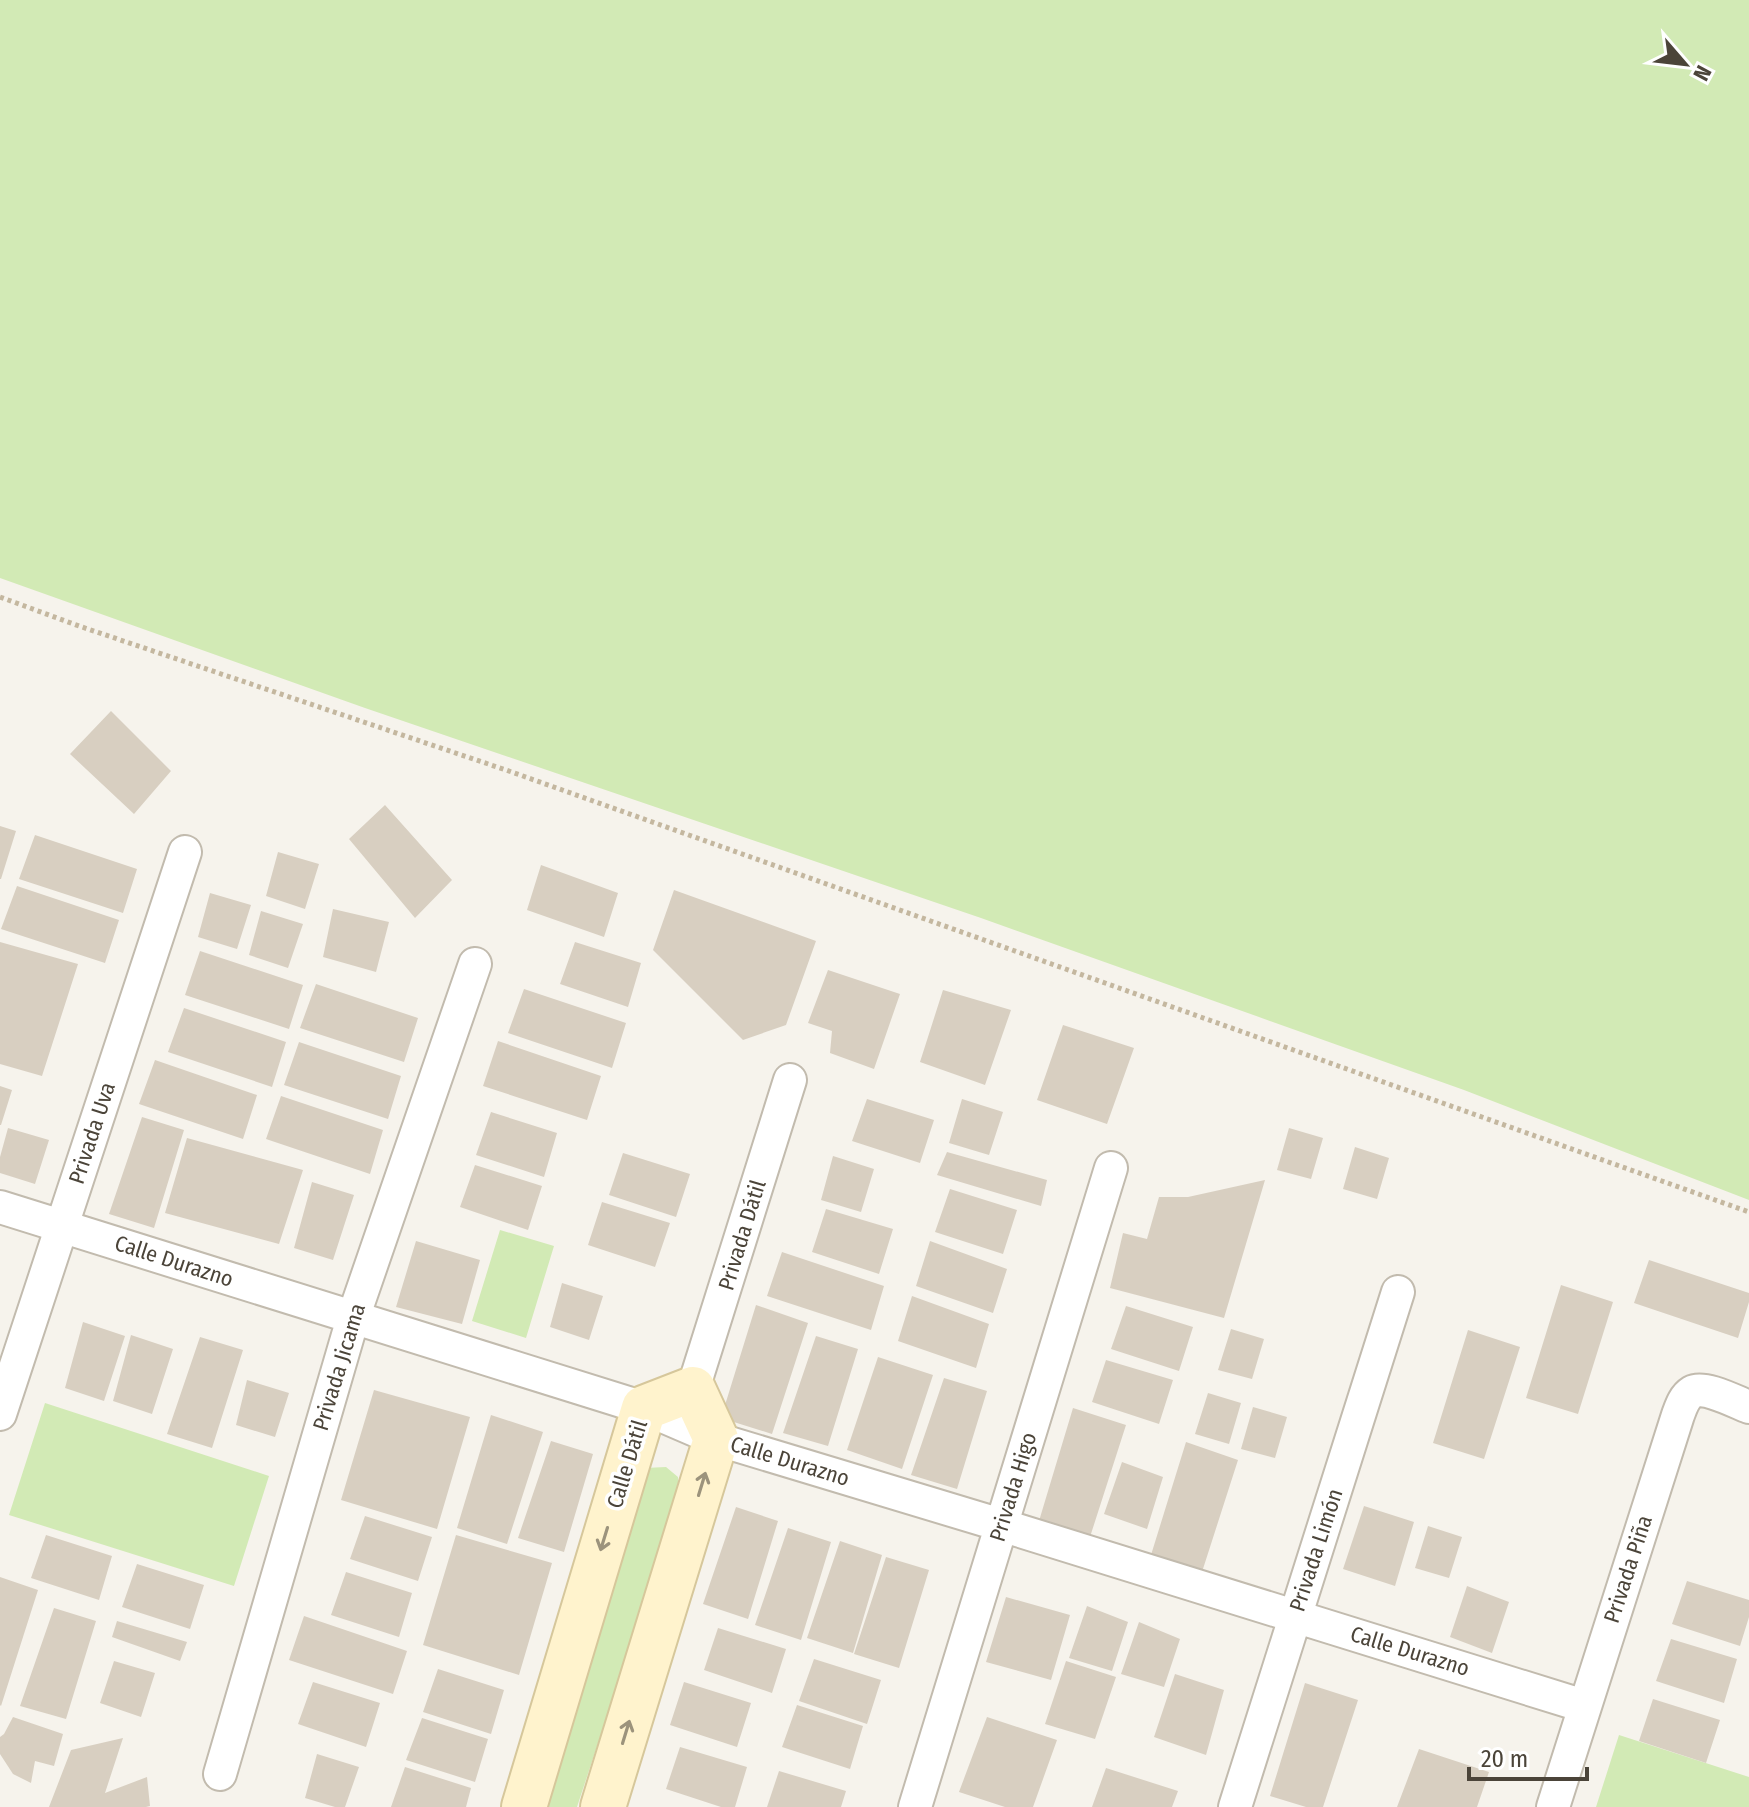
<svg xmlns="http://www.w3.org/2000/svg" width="1749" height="1807" viewBox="0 0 1749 1807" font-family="'Fira Sans Condensed',sans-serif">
	<rect width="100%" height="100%" fill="#f6f3ec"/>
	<!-- green -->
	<path fill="#d2eab5" d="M0,0H1749V1200L1464,1090L981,918L365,708L0,578Z
		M500,1230L554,1246L526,1338L472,1321Z
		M45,1403L269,1476L234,1586L9,1515Z
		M666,1467L678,1477L679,1497L577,1807H527L645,1468Z
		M1619,1735L1749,1777V1807H1596Z"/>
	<!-- building -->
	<path fill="#d8cfc1" d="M111,711L171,771L134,814L70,754Z
		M385,805L452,880L415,918L349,839Z
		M0,826L16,831L1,879H0Z
		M35,835L137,869L123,913L19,879Z
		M278,852L319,864L305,909L266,896Z
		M541,865L618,893L604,937L527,910Z
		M17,886L119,920L105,963L1,929Z
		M674,890L816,941L786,1025L743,1040L653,950Z
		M210,893L251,905L237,949L198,937Z
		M333,909L389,922L376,972L323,957Z
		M261,911L303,924L288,968L249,955Z
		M0,942L78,964L42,1076L0,1064Z
		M575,942L641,963L628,1007L560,984Z
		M200,951L303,985L289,1029L185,995Z
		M828,970L900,994L874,1069L830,1053L832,1031L808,1023Z
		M316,984L418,1018L404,1062L300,1028Z
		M524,989L626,1023L612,1068L508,1033Z
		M943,990L1011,1010L985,1085L920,1062Z
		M184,1008L286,1042L272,1087L168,1052Z
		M1063,1025L1134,1048L1107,1124L1037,1100Z
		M498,1041L601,1076L587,1120L483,1086Z
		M299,1042L401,1076L388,1119L284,1085Z
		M155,1060L257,1095L243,1139L139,1104Z
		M0,1086L12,1090L1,1125H0Z
		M281,1096L383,1130L370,1174L266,1139Z
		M867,1099L934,1120L920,1163L852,1141Z
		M962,1099L1003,1112L989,1155L949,1143Z
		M491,1112L557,1133L544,1177L476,1155Z
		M142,1117L184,1130L154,1228L109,1214Z
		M8,1128L49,1140L35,1184L0,1173V1157Z
		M1289,1128L1323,1138L1311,1179L1277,1170Z
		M187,1138L303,1170L279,1244L165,1213Z
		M1355,1147L1389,1158L1377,1199L1343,1189Z
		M947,1152L1047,1180L1041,1206L937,1175Z
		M623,1153L690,1174L676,1217L609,1195Z
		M833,1156L874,1169L861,1212L821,1200Z
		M475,1165L542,1186L528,1230L460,1207Z
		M1265,1180L1224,1318L1110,1288L1123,1233L1147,1239L1159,1197H1188Z
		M312,1182L354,1195L333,1260L294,1248Z
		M950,1189L1017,1210L1003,1254L935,1232Z
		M602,1202L670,1223L655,1267L588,1245Z
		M826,1209L893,1229L879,1274L812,1252Z
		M416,1241L480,1260L462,1324L396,1307Z
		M930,1241L1007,1269L993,1313L916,1286Z
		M782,1252L884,1286L871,1330L767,1296Z
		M1649,1260L1749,1293V1302L1738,1338L1634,1303Z
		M562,1283L603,1296L589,1340L550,1327Z
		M1561,1285L1613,1302L1578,1414L1526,1398Z
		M912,1296L989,1324L976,1368L898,1341Z
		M756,1305L808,1323L772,1434L721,1418Z
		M1126,1306L1193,1327L1179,1371L1111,1349Z
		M83,1322L125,1336L104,1401L65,1388Z
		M1231,1329L1264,1339L1252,1379L1218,1370Z
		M1468,1330L1520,1347L1484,1459L1433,1443Z
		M131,1335L173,1349L152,1414L113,1401Z
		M816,1336L858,1349L828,1446L783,1433Z
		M200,1337L243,1350L212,1448L167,1434Z
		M878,1357L933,1375L902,1469L847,1450Z
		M1106,1360L1173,1380L1159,1424L1092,1402Z
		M944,1378L987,1391L957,1489L911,1475Z
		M247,1380L289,1393L275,1437L236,1425Z
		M374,1390L470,1417L437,1529L341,1500Z
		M1208,1393L1241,1403L1229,1444L1195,1434Z
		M1253,1407L1287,1417L1275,1458L1241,1449Z
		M1073,1408L1126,1425L1090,1537L1039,1521Z
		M491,1415L543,1432L507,1544L457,1528Z
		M551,1441L593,1454L564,1552L518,1538Z
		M1186,1442L1238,1460L1202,1572L1151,1555Z
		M1122,1462L1163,1477L1147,1529L1104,1514Z
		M1364,1506L1414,1522L1395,1586L1343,1569Z
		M736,1507L778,1521L748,1619L703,1604Z
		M365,1516L432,1537L418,1581L350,1559Z
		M1428,1526L1462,1537L1449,1578L1415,1568Z
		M788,1528L831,1542L801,1640L755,1625Z
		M46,1535L112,1556L99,1600L31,1578Z
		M456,1535L552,1563L519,1675L423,1645Z
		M840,1541L882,1555L853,1653L807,1638Z
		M886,1557L929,1570L899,1668L854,1654Z
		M137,1564L204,1585L190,1629L122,1607Z
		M346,1572L412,1593L399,1637L331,1615Z
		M0,1577L38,1590L1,1706L0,1705Z
		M1687,1581L1749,1600V1617L1740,1646L1672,1624Z
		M1467,1586L1509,1602L1492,1653L1450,1637Z
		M1006,1597L1070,1615L1051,1680L986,1662Z
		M1087,1606L1128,1622L1112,1671L1069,1658Z
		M54,1608L96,1621L66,1719L20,1706Z
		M304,1616L407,1651L393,1694L289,1660Z
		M117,1621L187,1642L180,1661L112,1637Z
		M1139,1622L1180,1639L1164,1687L1121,1674Z
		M718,1628L786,1649L772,1693L704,1670Z
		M1671,1639L1737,1659L1724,1703L1656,1681Z
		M814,1659L881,1680L867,1724L799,1701Z
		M114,1661L155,1673L141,1717L100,1703Z
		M1066,1661L1116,1677L1095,1739L1045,1724Z
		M438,1669L504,1690L491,1734L423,1712Z
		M1175,1674L1224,1690L1206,1755L1154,1737Z
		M313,1682L380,1703L366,1747L298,1724Z
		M684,1682L751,1703L737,1747L670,1725Z
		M1305,1683L1358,1700L1323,1807H1306L1270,1796Z
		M1653,1699L1720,1720L1706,1763L1639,1741Z
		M797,1705L863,1726L850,1769L782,1747Z
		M13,1717L63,1734L54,1766L35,1761L31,1783L13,1774L0,1754V1737L4,1734Z
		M987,1717L1057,1740L1033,1807H1005L959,1792Z
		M422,1718L488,1739L475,1782L406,1760Z
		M123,1738L105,1793L147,1777L150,1806L146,1807H49L71,1750Z
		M680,1747L747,1767L735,1807H721L666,1789Z
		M1419,1749L1489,1772L1477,1807H1397Z
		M317,1754L359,1767L345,1807H335L305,1798Z
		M405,1767L471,1788L466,1807H391Z
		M1106,1768L1178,1791L1172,1807H1092Z
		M779,1771L846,1791L841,1807H767Z"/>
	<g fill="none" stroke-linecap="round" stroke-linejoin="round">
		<defs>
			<path id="street" d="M0,1207L644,1408L716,1439L1001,1525L1584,1706
				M693,1389L790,1080
				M0,1414L185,852
				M220,1774L353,1318L475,964
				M915,1807L1111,1168
				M1235,1807L1398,1292
				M1553,1807L1678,1415C1681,1407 1684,1397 1692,1392C1704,1385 1736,1402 1749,1407"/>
			<path id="secondary" d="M524,1807L644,1408L693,1389L716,1439L603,1807"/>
		</defs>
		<!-- street casing -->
		<use href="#street" stroke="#c2bbae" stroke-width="36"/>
		<!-- secondary casing -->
		<use href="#secondary" stroke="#d6c79b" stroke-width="48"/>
		<!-- path -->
		<path stroke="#c4b79f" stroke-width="5" stroke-dasharray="4 4" stroke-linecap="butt" d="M0,597L79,626L506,770L1749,1212"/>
		<!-- street -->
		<use href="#street" stroke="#fff" stroke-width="32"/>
		<!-- secondary -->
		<use href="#secondary" stroke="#fff3cd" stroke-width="44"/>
	</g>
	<!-- one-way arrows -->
	<defs><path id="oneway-shaft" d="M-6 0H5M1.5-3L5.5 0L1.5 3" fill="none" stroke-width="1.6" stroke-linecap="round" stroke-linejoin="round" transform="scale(2)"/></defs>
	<g stroke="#9c937c">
		<use href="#oneway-shaft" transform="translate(702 1484) rotate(-73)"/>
		<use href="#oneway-shaft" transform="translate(604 1539) rotate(107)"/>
		<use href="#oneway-shaft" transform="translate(626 1732) rotate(-73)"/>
	</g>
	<g text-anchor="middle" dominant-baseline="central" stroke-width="7" stroke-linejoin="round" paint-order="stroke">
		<!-- street labels -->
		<g font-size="22" fill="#4b4439" stroke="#fff">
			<text transform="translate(92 1133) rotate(-72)">Privada Uva</text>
			<text transform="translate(742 1235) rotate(-73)">Privada Dátil</text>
			<text transform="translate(174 1261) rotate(18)">Calle Durazno</text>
			<text transform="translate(339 1367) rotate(-73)">Privada Jicama</text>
			<text transform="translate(790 1461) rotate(17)">Calle Durazno</text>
			<text transform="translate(627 1464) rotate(-73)">Calle Dátil</text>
			<text transform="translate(1013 1487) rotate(-73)">Privada Higo</text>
			<text transform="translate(1316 1550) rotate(-72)">Privada Limón</text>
			<text transform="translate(1628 1569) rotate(-72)">Privada Piña</text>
			<text transform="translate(1410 1651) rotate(17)">Calle Durazno</text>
		</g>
	</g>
	<!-- north arrow -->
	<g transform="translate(1685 64) rotate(118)" stroke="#ffffff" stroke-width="6" paint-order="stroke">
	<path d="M0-6L14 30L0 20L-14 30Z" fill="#4b4439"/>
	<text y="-12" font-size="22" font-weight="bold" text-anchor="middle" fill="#4b4439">N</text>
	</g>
	<!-- scale -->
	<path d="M1469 1767v12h118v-12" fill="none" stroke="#4b4439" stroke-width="4"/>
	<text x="1481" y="1767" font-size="24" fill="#4b4439" stroke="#ffffff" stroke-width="6" paint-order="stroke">20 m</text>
</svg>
